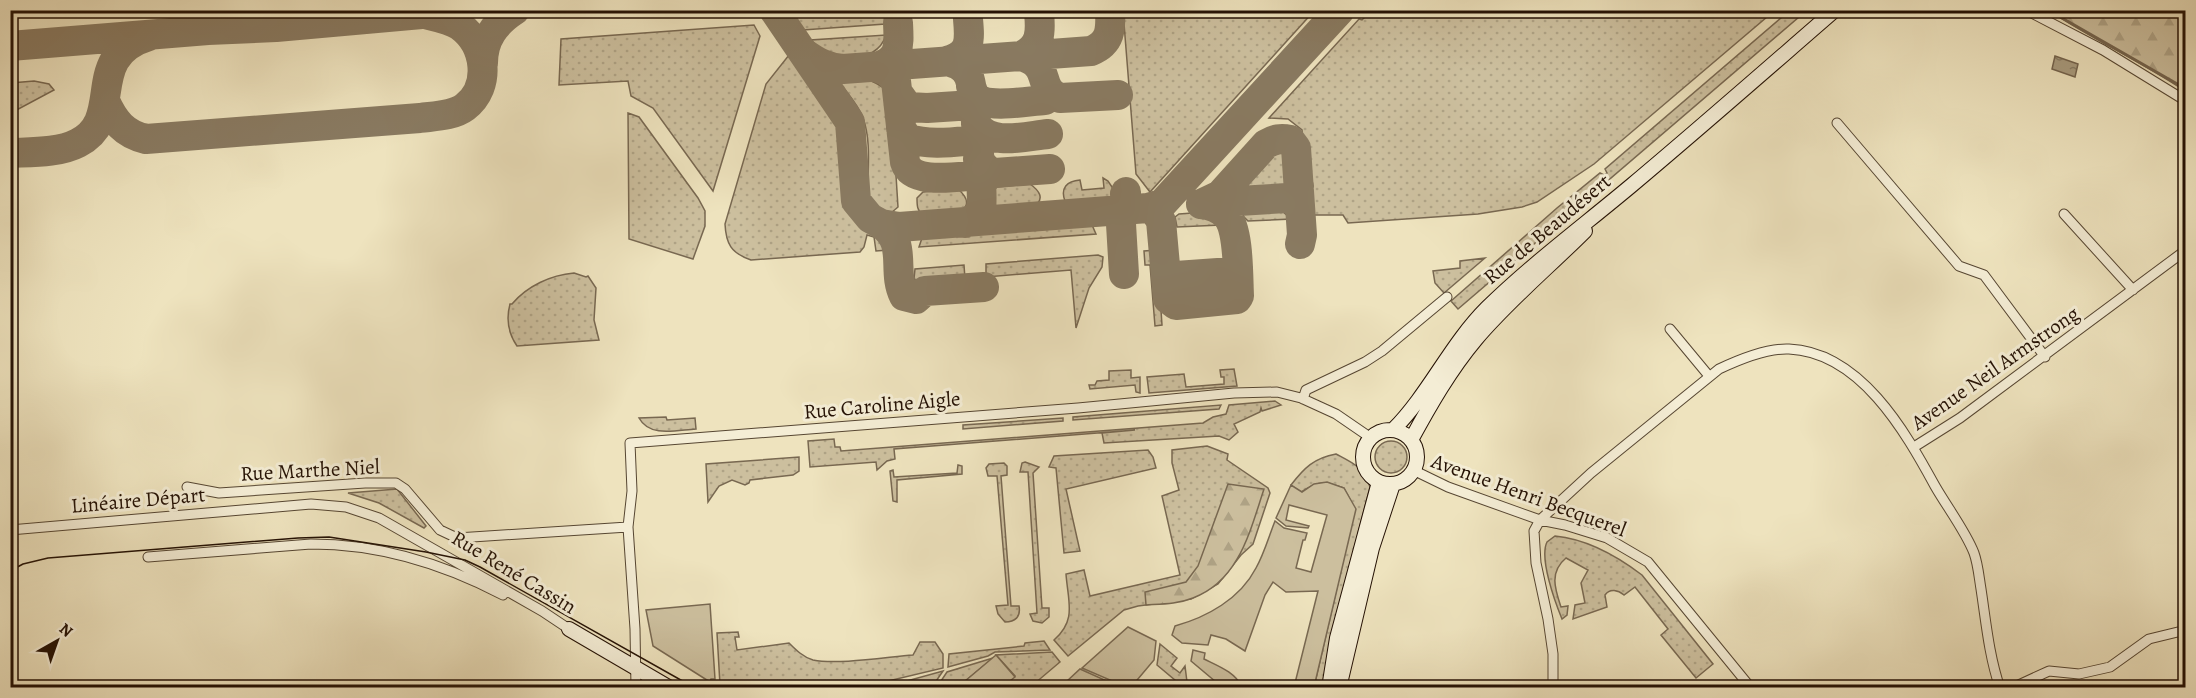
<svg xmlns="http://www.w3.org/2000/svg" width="2196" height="698" viewBox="0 0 2196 698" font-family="Alegreya,serif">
	<defs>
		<pattern id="grass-dots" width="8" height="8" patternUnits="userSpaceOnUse" patternTransform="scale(1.5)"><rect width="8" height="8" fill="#ccbf9e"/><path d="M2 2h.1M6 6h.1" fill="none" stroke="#afa386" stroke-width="1.8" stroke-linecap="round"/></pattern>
		<pattern id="forest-firs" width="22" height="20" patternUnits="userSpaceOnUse" patternTransform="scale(1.5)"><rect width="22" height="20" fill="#ccbf9e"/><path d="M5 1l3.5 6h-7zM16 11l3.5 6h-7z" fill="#afa386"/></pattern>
		<pattern id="water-ripples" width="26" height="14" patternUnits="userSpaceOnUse" patternTransform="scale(1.5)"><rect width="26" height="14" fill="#a99c7f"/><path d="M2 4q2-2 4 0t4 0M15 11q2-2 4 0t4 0" fill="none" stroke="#897e66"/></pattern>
	</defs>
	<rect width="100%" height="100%" fill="#eee3be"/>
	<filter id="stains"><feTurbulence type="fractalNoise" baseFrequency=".00333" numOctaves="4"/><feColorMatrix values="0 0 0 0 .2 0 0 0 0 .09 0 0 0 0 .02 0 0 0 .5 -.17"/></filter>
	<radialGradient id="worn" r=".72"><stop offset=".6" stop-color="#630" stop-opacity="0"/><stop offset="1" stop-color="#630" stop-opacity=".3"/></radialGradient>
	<!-- grass -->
	<path fill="url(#grass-dots)" stroke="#786851" stroke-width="1.5" d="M790,11H884L885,24L803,30Z
		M1123,11V10L1314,11L1150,192L1136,174Z
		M1371,11V10L1774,11L1594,164L1537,202L1522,207L1478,214L1348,223L1343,215H1311L1308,208L1302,130L1288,119L1269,118L1359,19L1362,20Z
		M1789,11H1806L1458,309L1451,301L1557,208L1600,173L1604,175L1607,173L1605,169Z
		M754,25L760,36L713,191L653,108L631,96L628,81L559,85L561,39Z
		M886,35C876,67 829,61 811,40Z
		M789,55C803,76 840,117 843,140C846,162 836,189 847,209C859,230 880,230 888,250L876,251L874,237L867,235L864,247L860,252L751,260C731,253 726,244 725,224L766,84Z
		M869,80C879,84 886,88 891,96L898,207L891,213L880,210L868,198C867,173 872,142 863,118C858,104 847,93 839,82Z
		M34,81L49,84L54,90L11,113V83Z
		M628,113L639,117L698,198L705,211V226L693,259L629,239Z
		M1279,144L1286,146L1291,153V184L1284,190L1247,192L1244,188L1245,179L1273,146Z
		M1103,178L1108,181L1114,190L1112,197L1106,203L1073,206L1065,201C1060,188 1067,181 1080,180L1082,190L1104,188Z
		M1030,184C1074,215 958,225 997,187Z
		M958,189C987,214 934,223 923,215C917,211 917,205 917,198L923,192Z
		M1272,207L1281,210L1291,219L1248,221L1243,216L1247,209Z
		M1206,212L1222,223L1221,225L1177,227L1175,217L1179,214Z
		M1087,221L1092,225L1096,234L919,247L923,235Z
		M1157,250L1162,325L1155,326L1150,265H1145L1144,251Z
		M1098,255L1103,257L1102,267L1089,288L1076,328L1071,270L986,277V264Z
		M1485,258L1444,293L1435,283L1433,271L1460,268V261Z
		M964,265L965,279L920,283L914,279L915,269Z
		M574,273L586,277L588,276L596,288L594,320L599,340L517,346C508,333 506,319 510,304H512C527,286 551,275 574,273Z
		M1234,369L1237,386L1149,393L1147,377L1184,374L1186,387L1224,384V377H1221L1220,370Z
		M1131,370V378L1140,377V393L1136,392L1135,385L1090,389L1089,385H1095L1097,381L1109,380V371Z
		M1275,401L1281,405L1262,411L1261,408L1260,412L1234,424L1238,432L1229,440L1219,436L1104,443L1102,433L1135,430L894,449L895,459L887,461L877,470L876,462L810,467L808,441L834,439L835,447H840L841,451L1203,423L1213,417L1226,414L1229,405Z
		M1221,405L1219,409L1073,420V417Z
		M666,417L667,420L695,418L696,429C677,430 650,438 639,418Z
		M1063,418V421L963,429V425Z
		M1375 457a16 16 0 1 1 32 0a16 16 0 1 1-32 0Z
		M1207,446L1228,454L1227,460L1268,488L1270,493L1253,544L1241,555L1218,584L1191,599L1138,606L1124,610L1068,656L1054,640C1077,620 1068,602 1066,574L1084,570L1090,596L1180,575L1162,496L1179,490L1172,463V450Z
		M1148,450L1153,457L1156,468L1066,489L1080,551L1064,553L1056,468L1049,467L1054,456Z
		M1336,454C1353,463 1364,467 1370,487L1330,642L1323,687H1314L1355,509L1344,488C1324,481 1319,480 1301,492L1291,485C1304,468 1314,458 1336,454Z
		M799,457V471L793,475L750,480L749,483L745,485L732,480L719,486L708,502L706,464Z
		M1025,462L1039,467L1033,473L1042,608H1049V617L1042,623L1033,621L1030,614L1037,613L1028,472H1020L1022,463Z
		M1004,463L1007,466V475L1001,476L1011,606H1019C1021,617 1015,622 1005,622L998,614L996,606L1008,605L997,476H988L986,468L989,464Z
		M958,465L962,466V474L897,480V502L893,501L890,471L893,470L894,477L957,473Z
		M397,489L426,526L424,528L379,503L348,493Z
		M1555,536C1586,539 1617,556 1642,575L1713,664L1696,678L1661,635L1668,629L1635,587L1624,595C1618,590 1610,588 1605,595L1607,607L1573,619L1575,605L1585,603L1581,583L1588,570L1566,558C1549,572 1555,589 1561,607L1568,606L1567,615L1562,619C1555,602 1539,558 1547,542Z
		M738,632L739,637H735L737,650L789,643C796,650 803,657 813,660C837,665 887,657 913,655L920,642H935L943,654V668L863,687H725L720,685L717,633Z
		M1044,641L1050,650L995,652L988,656L948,667L949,654L1024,646L1025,643Z
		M1160,644L1177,658L1171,666L1180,673L1185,666L1187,682L1181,685L1157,665Z
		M1052,652L1060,662L1034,684L1029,687H1002L1015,676L996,655Z
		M993,658L958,687H937L947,672Z
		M943,671L932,687H885Z"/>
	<!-- forest -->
	<path fill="url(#forest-firs)" stroke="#786851" stroke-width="1.5" d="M2050,11H2185V91C2142,62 2094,40 2050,11Z
		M1228,484L1264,489C1250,531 1239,581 1193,598C1178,604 1162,604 1146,605L1145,592L1186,582L1198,566Z"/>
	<!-- park -->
	<path fill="#ccbf9e" stroke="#786851" stroke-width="1.5" d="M1327,482L1344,488L1356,509L1314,687H1294L1318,591L1286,592L1273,582L1265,595L1245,651L1226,639L1211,635L1208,645L1182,643L1172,635L1175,626C1207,617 1240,599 1256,568C1264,554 1269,536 1275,521L1284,528L1307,533L1305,540H1303L1296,568L1311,572L1327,515L1289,505L1286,520L1309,526L1308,528L1286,526L1276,518L1291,485L1302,492L1314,484Z
		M710,604L715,679H711L710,682L653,646L646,610Z
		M1128,627L1156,641L1154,660L1132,686L1126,687L1082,668Z
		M1193,650L1205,653L1204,659C1218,666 1235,672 1242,687H1222L1191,661Z
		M996,655L1015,677L1002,687H958Z
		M1080,669L1120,687H1121H1077L1066,682Z"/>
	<!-- water -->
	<path fill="url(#water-ripples)" stroke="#74644e" stroke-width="1.5" d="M2055,56L2078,64L2075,77L2052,69Z"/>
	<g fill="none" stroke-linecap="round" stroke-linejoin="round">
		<!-- stream -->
		<path stroke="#74644e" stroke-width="3" d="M2048,10L2186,89"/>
		<!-- taxiway -->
		<path stroke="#897a61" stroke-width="30" d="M774,10L850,122L856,201L870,218L881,224L899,227L1148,208L1162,204L1340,10
			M10,46L208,30L276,27L444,12
			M804,53C817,62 827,68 843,69L1091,51C1111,43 1111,29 1110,10
			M1021,56C1054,66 1035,88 1060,98L1118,95
			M1021,56C1041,47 1041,32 1039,13
			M947,61C957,64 965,67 969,77C974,88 984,196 981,208C979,216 972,220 965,223
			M947,61C971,54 970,41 968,19
			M483,63C483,39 495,23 515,10
			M876,67L888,72L896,81L905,162C912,186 960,176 980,175
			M876,67C901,60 899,45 898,23
			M971,86C973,92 975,99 982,101C997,107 1029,101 1045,100
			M898,93L908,107L927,108L973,105
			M105,101C114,121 124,134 146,139L420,118C435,116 453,116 465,107C492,86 486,45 460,26C450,19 437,17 425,14
			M976,124C989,147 1026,136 1048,134
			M901,128L907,138C929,146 954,142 977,140
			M10,153C32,152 59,153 78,143C127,118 81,57 149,36
			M978,159L988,171L995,173L1050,169
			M1205,203L1287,198L1295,195L1299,186
			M1201,204L1220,195L1266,144C1275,139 1281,138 1290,140L1296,148L1302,235L1300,244
			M1148,208L1154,210L1161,221L1168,299L1176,305L1237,299L1239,296C1238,276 1239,230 1227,216C1220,208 1211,205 1201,204
			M881,224C909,244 891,270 904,296L916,299L925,291L984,287
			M1166,270L1169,275L1176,276L1232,272L1238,267
			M1124,274L1121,224L1126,192L1125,194"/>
		<defs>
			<path id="street" d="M2026,10L2103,50L2186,101
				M1837,123L1959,266L1984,275L2045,357
				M2064,214L2133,290
				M1670,329L1709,376
				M1303,399L1306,390L1365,362L1382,351L1447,297
				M1914,447L1960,418L2186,250
				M1413,470L1448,487L1540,520L1565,525L1607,538L1648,562L1751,688
				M187,487L219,493L365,483H396L405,489L440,530L457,538L628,527
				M10,530L311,504L346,507L379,518L542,611L569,629
				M148,557L311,544C379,544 444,564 503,595
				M636,688L635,629L628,527L632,491L630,443L1078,408L1234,393L1277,392L1301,398L1336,414L1371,438
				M1553,688V654L1548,619L1536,563L1534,531L1540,520L1591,473L1719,369C1738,360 1768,348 1789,349C1860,352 1905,431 1935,486C1947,507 1966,532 1974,553C1978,564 1979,577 1981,589C1986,622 1989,656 2000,688
				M2012,688L2049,671L2079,674L2110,667L2149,639L2186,630"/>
			<path id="secondary" d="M1393,430C1429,394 1450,345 1487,308C1532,264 1583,226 1632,185C1700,128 1767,69 1835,10
				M1363 457a27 27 0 1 1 54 0a27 27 0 1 1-54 0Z
				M1411,440C1430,405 1450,370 1476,339C1509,300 1549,267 1585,231
				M569,629L670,688
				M1329,688L1337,638L1379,482
				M1339,688L1372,548L1393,484"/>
		</defs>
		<!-- street casing -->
		<use href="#street" stroke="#564632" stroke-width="11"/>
		<!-- secondary casing -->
		<use href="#secondary" stroke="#241104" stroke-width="16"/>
		<!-- street -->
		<use href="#street" stroke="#f4edd5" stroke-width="9"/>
		<!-- secondary -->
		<use href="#secondary" stroke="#f4edd5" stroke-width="14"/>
		<!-- tram -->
		<path stroke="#241104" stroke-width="1.5" d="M10,571L23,564L48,558L298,538L329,537L426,552L465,560L480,567L695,688"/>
	</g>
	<g text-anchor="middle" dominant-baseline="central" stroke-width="6" stroke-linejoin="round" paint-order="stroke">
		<!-- street labels -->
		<g font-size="21" fill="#241104" stroke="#f4edd5">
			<text transform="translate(1547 229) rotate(-40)">Rue de Beaudésert</text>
			<text transform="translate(1995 368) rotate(-35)">Avenue Neil Armstrong</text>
			<text transform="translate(882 405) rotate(-5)">Rue Caroline Aigle</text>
			<text transform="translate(310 470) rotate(-3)">Rue Marthe Niel</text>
			<text transform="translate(1529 495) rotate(20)">Avenue Henri Becquerel</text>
			<text transform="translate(138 500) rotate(-5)">Linéaire Départ</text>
			<text transform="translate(514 572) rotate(31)">Rue René Cassin</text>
		</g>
	</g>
	<!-- margin -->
	<rect width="2196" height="698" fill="none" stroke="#eee3be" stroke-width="36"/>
	<rect x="12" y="12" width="2172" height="674" fill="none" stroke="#241104" stroke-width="3"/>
	<rect x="18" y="18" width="2160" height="662" fill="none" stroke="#241104" stroke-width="1.5"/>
	<!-- north arrow -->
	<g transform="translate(57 641) rotate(40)" stroke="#f4edd5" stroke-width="4.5" paint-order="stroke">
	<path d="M0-4.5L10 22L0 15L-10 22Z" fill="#241104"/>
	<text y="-9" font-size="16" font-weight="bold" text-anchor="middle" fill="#241104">N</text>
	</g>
	<rect width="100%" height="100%" filter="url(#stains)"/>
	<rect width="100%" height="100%" fill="url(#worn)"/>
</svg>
